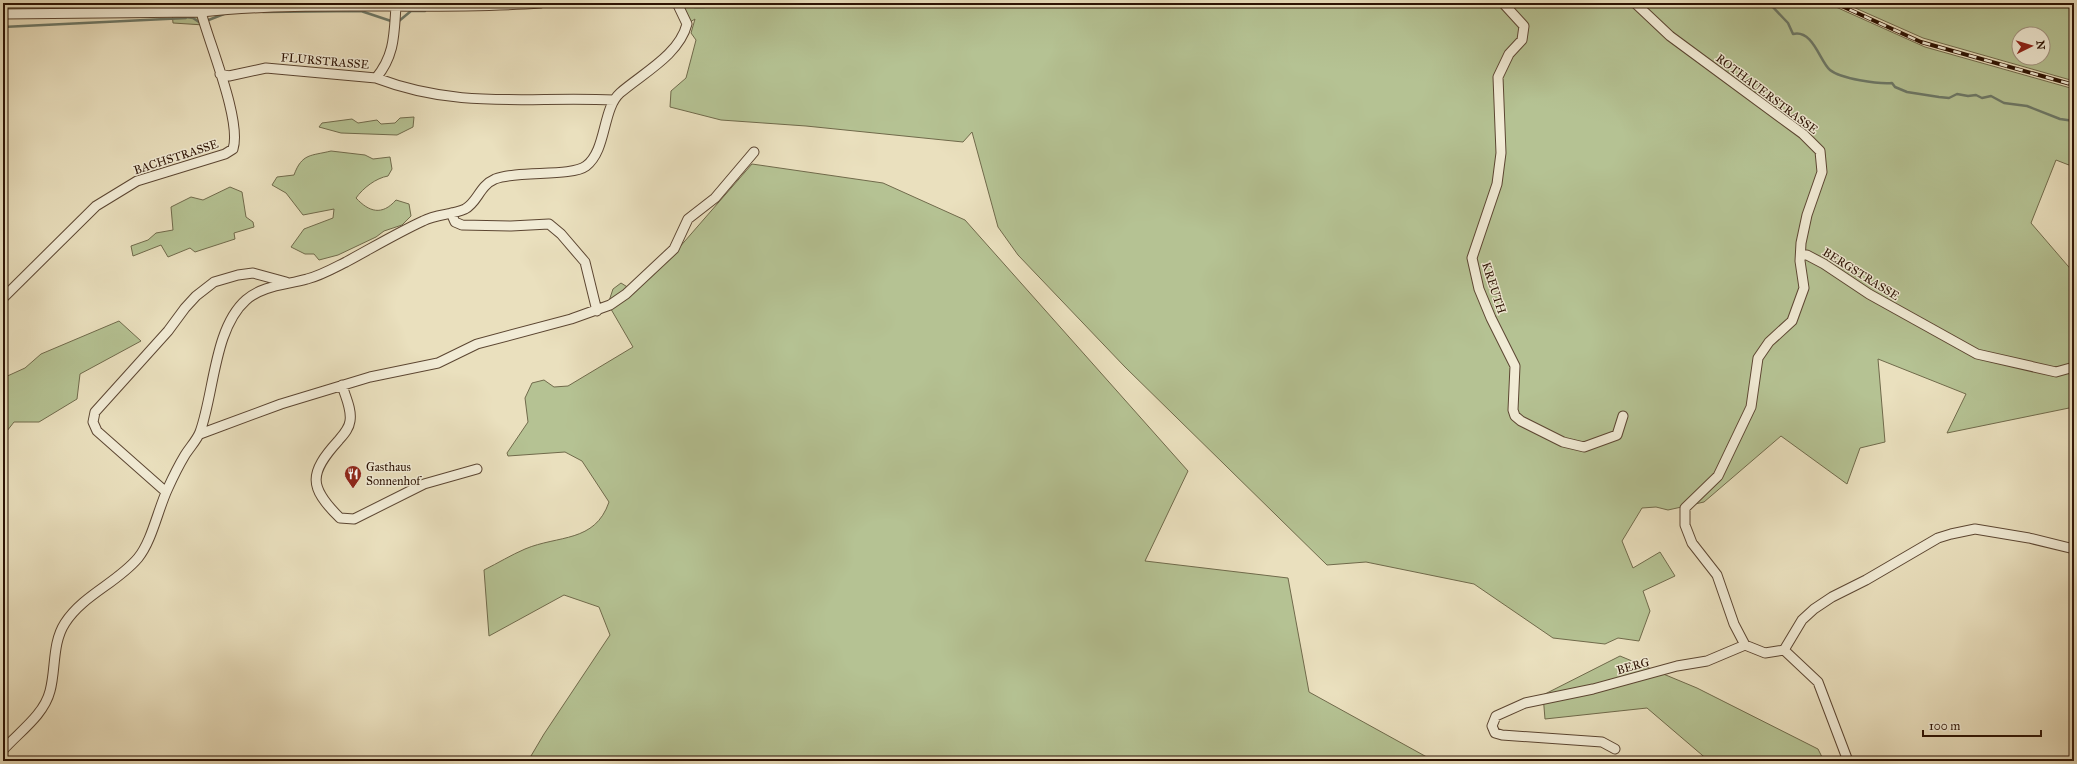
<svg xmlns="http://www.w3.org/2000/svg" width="2077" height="764" viewBox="0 0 2077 764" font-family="'IM FELL Great Primer',serif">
	<rect width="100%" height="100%" fill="#eae0be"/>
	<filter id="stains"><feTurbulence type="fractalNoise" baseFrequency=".005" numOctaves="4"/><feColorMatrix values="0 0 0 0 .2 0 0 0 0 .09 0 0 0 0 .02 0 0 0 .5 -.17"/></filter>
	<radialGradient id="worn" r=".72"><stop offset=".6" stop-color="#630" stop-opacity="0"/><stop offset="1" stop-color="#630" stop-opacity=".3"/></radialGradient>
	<!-- green -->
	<path fill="#b5c293" stroke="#706a4b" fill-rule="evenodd" d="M677,3H1827L1925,47L2074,89V167L2056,160L2031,223L2074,273V407L1947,433L1966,394L1878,359L1885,442L1860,448L1847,484L1781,436L1704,502L1668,510L1656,507L1642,508L1622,541L1633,568L1660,552L1675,576L1643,591L1650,611L1639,641L1618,638L1605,644L1553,638L1474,584L1366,562L1327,565L1125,367L1018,255L998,227L972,132L963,142L806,126L721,120L670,107L671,91L686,78L696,40L691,33L695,19L687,24Z
		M1844,3H2074V81L1923,38ZM2019,34H2043V58H2019Z
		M200,5L228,8L201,12L204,25L173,23L172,12L3,14V8Z
		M414,117L413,127L397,135L341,133L319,127L322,123L352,119L358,123L377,120L381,124L395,123L400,118Z
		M331,151L365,155L373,159L390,157L392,169L388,176C376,178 363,188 356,198C369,212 382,216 396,200L409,204L411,216L402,225L384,231L376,237L338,255L319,260L314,254H305L291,247L304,229L333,218L334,209L303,215L286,193L272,185L277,177L294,175C302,153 311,156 331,151Z
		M752,164L883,183L965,220L1188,471L1145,561L1288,578L1309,692L1434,761H528L544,734L610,635L599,607L564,595L489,636L484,570C498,563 511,555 525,549C558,535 595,543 609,502L582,461L565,452L508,456L507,453L528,422L525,398L532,383L544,380L554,387L568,386L633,347L608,304L613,289L621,283L629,288L671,257Z
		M230,187L242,192L246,217L253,222L254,227L234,233L235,239L195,252L190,248L168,257L161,245L133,256L131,246L148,240L156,233L173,230L171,207L191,197L203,200Z
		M119,321L141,341L80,374L77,399L39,422H14L3,436V378L25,368L41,354Z
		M1620,656L1697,688L1818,749L1824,761H1709L1647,708L1545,719L1543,695Z"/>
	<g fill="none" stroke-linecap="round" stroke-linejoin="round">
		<!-- stream -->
		<path stroke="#6d7968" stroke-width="2.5" d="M692,3L695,7H704L710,3
			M1769,3L1788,23L1793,34C1813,29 1820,62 1830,70C1841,79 1878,84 1892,83L1895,87L1907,92L1939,97L1949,98L1957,94L1968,96L1976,95L1982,98L1991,96L2004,103L2027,106L2060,119L2074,121
			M542,6L584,3
			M263,12L361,11L391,21
			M186,17L193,18L199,22
			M206,21L224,14
			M399,21L411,11H425
			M3,27L186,18"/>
		<defs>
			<path id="minor" d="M1503,3L1524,26L1522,40L1509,54L1498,77L1501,153L1497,184L1472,258L1479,289L1491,318L1515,366L1513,410L1515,416L1521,421L1563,442L1584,447L1617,435L1623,416
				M1635,3L1670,36L1803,134L1820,151L1822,172L1807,215L1801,243L1800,261L1804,288L1792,321L1769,342L1758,358L1751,407L1718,476L1685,508V525L1692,543L1717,575L1734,624L1745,645
				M3,14L201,12C314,0 428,11 541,3
				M220,74L229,76L266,68L376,78C395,55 394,34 396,6
				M376,78C460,110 528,96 614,100
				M451,213L455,222L462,225L511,226L549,224L561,234L585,262L597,311
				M1801,255H1807L1824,264L1869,294L1977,354L2056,372L2074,367
				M3,298L96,206L137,181L225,154L233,149C242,121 209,43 201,12
				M342,385C345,396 352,409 350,421C349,429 343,435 338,441C309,473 308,487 340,518L354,519L424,484L477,469
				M200,434L281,404L370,377L438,363L477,344L571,319L610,305L626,294L674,249L688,219L715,198L754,152
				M166,492L97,431L93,422L95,412L168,331L185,308L196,296L214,282L238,275L253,273L286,282
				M1784,650L1802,620L1814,609L1832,597L1866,580L1938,538L1951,534L1975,529L2029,538L2074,549
				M1784,650L1818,682L1848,761
				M1615,749L1602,742L1502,735L1495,733L1492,726L1496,716L1525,703L1593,689L1677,666L1707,661L1745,645L1765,653L1784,650
				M3,750C19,732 44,715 50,691C56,669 52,643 65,623C83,595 117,583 138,558C152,541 158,509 168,488C173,477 179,465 185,455C190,447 197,440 200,432C214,394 214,328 246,300C263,285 286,285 307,279C320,276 334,268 346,262C372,248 397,233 423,221C436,214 452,215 465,209C478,202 479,186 495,179C518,170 571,177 586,166C607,150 602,109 620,93C643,73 679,55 687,24L677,3"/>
		</defs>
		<!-- minor casing -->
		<use href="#minor" stroke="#5c4632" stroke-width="11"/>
		<!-- minor -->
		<use href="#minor" stroke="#f1ebd5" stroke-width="9"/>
		<defs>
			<path id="rail" d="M1835,3L1921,42L2074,85
				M3,4L114,3"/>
		</defs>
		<!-- rail casing -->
		<use href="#rail" stroke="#2c1203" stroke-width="4"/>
		<!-- rail -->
		<use href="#rail" stroke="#f1ebd5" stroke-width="2.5" stroke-dasharray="8" stroke-linecap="butt"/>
	</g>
	<!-- icons -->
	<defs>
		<symbol id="restaurant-pin" viewBox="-11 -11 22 30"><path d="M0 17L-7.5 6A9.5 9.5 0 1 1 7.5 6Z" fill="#8f2418" stroke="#f1ebd5"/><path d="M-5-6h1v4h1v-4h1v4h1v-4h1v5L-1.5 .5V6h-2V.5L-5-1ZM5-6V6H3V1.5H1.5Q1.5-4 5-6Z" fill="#fff"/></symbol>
	</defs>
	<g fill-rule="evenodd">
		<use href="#restaurant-pin" x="343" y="464" width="20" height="27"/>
	</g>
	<g text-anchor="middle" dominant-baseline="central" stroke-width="3" stroke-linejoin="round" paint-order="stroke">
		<!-- street labels -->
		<g font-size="12" fill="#2c1203" stroke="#f1ebd5">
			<text transform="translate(325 61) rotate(5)">FLURSTRASSE</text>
			<text transform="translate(1767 94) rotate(37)">ROTHAUERSTRASSE</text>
			<text transform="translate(176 157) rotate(-18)">BACHSTRASSE</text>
			<text transform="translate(1861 274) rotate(32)">BERGSTRASSE</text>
			<text transform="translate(1494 288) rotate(72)">KREUTH</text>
			<text transform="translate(1633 666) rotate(-16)">BERG</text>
		</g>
		<!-- poi labels -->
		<g font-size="12" fill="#2c1203" stroke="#f1ebd5" text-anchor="start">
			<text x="366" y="467">Gasthaus<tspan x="366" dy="14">Sonnenhof</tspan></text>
		</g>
	</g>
	<!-- margin -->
	<rect width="2077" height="764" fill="none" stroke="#eae0be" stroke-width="16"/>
	<rect x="4" y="4" width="2069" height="756" fill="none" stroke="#2c1203" stroke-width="2"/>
	<rect x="8" y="8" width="2061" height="748" fill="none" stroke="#2c1203"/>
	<!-- north arrow -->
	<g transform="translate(2031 46) rotate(85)"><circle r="19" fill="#f1ebd5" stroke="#a29481"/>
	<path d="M0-3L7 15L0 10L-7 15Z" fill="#8f2418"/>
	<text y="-6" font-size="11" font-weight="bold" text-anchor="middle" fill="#2c1203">N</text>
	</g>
	<!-- scale -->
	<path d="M1923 730v6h118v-6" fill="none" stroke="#2c1203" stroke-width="2"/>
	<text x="1929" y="730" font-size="12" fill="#2c1203" stroke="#f1ebd5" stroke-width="3" paint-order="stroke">100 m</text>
	<rect width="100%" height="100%" filter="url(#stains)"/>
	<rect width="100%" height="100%" fill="url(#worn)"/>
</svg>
